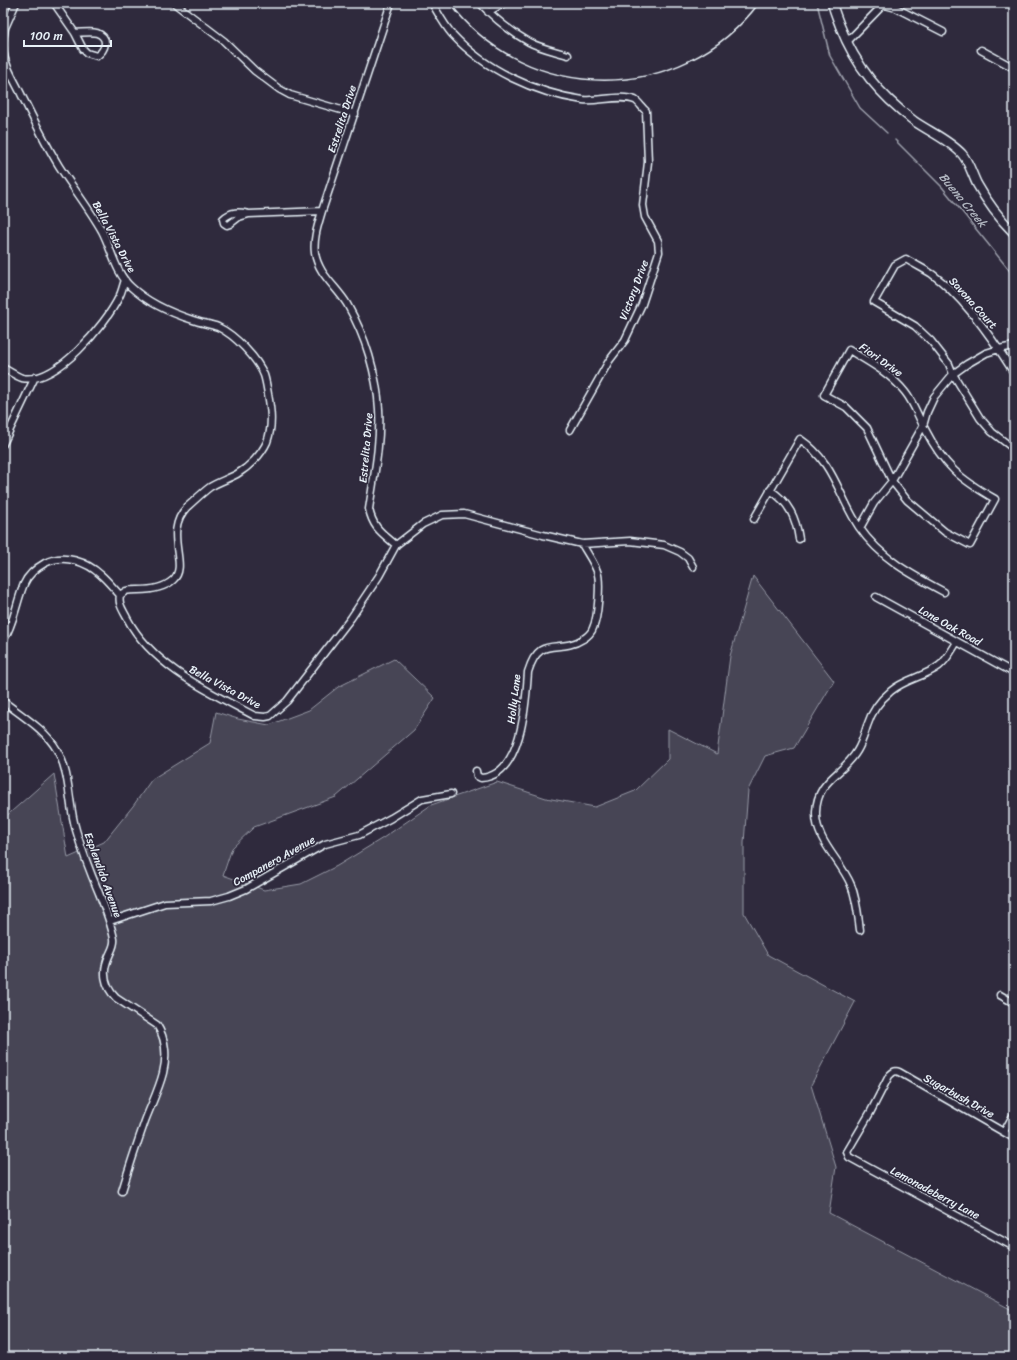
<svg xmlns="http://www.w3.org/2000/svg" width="1017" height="1360" viewBox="0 0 1017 1360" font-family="Sriracha,sans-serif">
	<rect width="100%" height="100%" fill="#2f2a3d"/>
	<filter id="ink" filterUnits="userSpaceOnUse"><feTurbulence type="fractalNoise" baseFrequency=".025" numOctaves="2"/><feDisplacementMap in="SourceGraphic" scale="8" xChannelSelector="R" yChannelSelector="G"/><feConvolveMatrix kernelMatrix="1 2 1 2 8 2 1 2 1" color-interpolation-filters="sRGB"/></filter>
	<g filter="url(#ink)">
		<!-- green -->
		<path fill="#464455" stroke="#979aa6" d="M753,576L834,681L794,748L765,756L748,790L744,843V913L768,955L855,1002L811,1085L836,1167L829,1213L1014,1311V1357H9L3,1354V819L54,774L68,858L104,842L133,806L152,779L210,743L216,712L238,719L269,725L309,710L338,687L394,659L435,698L414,730L336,797L254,827L232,848L223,875L264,890L301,884L337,866L383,838L431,805L497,782L546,798L595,807L635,791L668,759V729L717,754L730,656Z"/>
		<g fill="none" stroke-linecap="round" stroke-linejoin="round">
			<!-- stream -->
			<path stroke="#9c9fab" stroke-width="1.5" d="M817,3L830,56L860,108L887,133
				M895,140L942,187L1014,276"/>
			<defs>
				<path id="minor" d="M54,3L75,33L83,49L87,53L97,56C105,50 110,38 97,33C91,31 81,33 75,33
					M174,3L224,41L255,71L279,89L290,95L355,114
					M391,3L322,211C318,225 313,239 315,253C318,274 337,287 347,304C356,320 364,338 369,355C374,372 378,391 379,409C381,442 374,476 369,509C373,528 382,533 396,545
					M432,3C438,13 444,25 452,34C485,70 535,93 583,100C597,102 621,94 635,100C639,102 642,108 646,111L648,162L643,205L645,217L658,241L659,252L642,304L625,340L609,361L570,430
					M480,3C494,18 511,32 529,42C540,48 555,51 568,55
					M488,12L504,3
					M3,40L5,28L16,3
					M847,42L881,7L885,5L896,8L943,32
					M3,48C4,65 15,81 22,96C34,120 45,143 59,166C73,188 89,208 102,231C112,250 115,272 131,287C148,303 171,313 193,320C201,323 210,324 218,327C235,335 257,358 264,375C266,381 267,388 268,394C271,410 273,426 267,442C261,455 249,467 237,474C228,479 218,482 210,487C202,493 195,500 187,507C162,533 190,565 173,580C164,588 149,590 138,590C134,590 129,590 126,591C124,592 122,594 120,595C118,604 123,610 127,618C152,666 209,692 255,716L265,717L270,716L287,701L351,618L379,576L396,545L423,524L442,515L464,514L543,535L582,544L630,541L664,545L680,552L688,558L693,567
					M981,50L1014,68
					M249,214C239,212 231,211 223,219L224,223L227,225L230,224L239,217L249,214L322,211
					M849,350C869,362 890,373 905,392C914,403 918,417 925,429C944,466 960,479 995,499L970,545L945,532L907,500L892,481L867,428L846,407L824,395Z
					M3,368C9,371 16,376 22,378C56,385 106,324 119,297C122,292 123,285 125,280
					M1014,373C993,339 965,298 932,274C924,269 914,264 906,259L895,265L874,302L915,326L931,341L949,364L953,374L980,418L992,432L1014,449
					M3,444L35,377
					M770,490C789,502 796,518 799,539
					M754,519L800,439C834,462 838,495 859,527C880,558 912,575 944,592
					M860,528L874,503L892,481L923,426L927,412L934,397L953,374L967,364L986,353L999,349L1014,346
					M876,597L1014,673
					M3,641C14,624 16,603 24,584C28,575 36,568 45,563C64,553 87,562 101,575C108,581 114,589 120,595
					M3,701C22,716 45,729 57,750C71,774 68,804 76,830C82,851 90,872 99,893C105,908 111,923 114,939C115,945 111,951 109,956C102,971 104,986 116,998L157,1025C166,1039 167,1057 163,1073C159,1089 151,1105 145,1121C137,1144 129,1168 122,1191
					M476,771L477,776L481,778C522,776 526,703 528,672C540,633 558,655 583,639C587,637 592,632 593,628C598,618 601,581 597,571C593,561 587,553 582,544
					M110,921L165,903L211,901L229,896L246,889L316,849L325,844L359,835L391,818L422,799L451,794
					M860,930C858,915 857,900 851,885C841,860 815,841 816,812C817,779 843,775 857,751C862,743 864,735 867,726C871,713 880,700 891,691C905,679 924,677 939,666C947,660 952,650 957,642
					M1000,995L1014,1003
					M1004,1132L1014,1114
					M1014,1138L899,1072C894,1070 892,1073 889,1076L870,1113L847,1152L849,1157L1014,1247"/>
				<path id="major" d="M832,3C834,11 837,18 840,26C856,67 880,95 914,121C930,132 949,140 962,154C969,162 972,174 977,184C987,202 1000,219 1014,233"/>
			</defs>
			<!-- minor casing -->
			<use href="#minor" stroke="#e8f1f8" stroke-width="9"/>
			<!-- major casing -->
			<use href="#major" stroke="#e8f1f8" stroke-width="11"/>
			<!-- minor -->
			<use href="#minor" stroke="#2f2a3d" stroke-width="6"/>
			<!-- major -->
			<use href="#major" stroke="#2f2a3d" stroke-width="8"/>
			<!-- rail -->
			<path stroke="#e8f1f8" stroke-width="1.5" d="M450,3C527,106 682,106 759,3"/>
		</g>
	</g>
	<g text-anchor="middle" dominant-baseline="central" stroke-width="3.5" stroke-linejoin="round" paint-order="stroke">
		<!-- street labels -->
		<g font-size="11" fill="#e8f1f8" stroke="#2f2a3d">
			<text transform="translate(342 119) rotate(-72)">Estrelita Drive</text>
			<text transform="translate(114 237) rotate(62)">Bella Vista Drive</text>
			<text transform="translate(634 290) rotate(-69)">Victory Drive</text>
			<text transform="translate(973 303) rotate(48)">Savona Court</text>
			<text transform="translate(881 360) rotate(35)">Fiori Drive</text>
			<text transform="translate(366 448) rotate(-85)">Estrelita Drive</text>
			<text transform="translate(950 626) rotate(29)">Lone Oak Road</text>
			<text transform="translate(225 687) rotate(28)">Bella Vista Drive</text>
			<text transform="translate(514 699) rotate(-83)">Holly Lane</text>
			<text transform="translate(274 861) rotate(-29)">Companero Avenue</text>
			<text transform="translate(103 875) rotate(70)">Esplendido Avenue</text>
			<text transform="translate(959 1096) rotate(29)">Sugarbush Drive</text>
			<text transform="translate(935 1193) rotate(28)">Lemonadeberry Lane</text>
		</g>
		<!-- water labels -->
		<g font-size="12" font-style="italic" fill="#afb4be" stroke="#2f2a3d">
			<text transform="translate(963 200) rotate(50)">Buena Creek</text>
		</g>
	</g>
	<!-- margin -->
	<rect width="1017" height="1360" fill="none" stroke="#2f2a3d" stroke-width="16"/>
	<rect x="8" y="8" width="1001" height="1344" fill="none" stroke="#e8f1f8" stroke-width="1.5" filter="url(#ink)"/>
	<!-- scale -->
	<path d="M24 40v6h87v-6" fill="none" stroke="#e8f1f8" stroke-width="2"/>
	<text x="30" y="40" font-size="12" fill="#e8f1f8" stroke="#2f2a3d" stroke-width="3" paint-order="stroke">100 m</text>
</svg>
